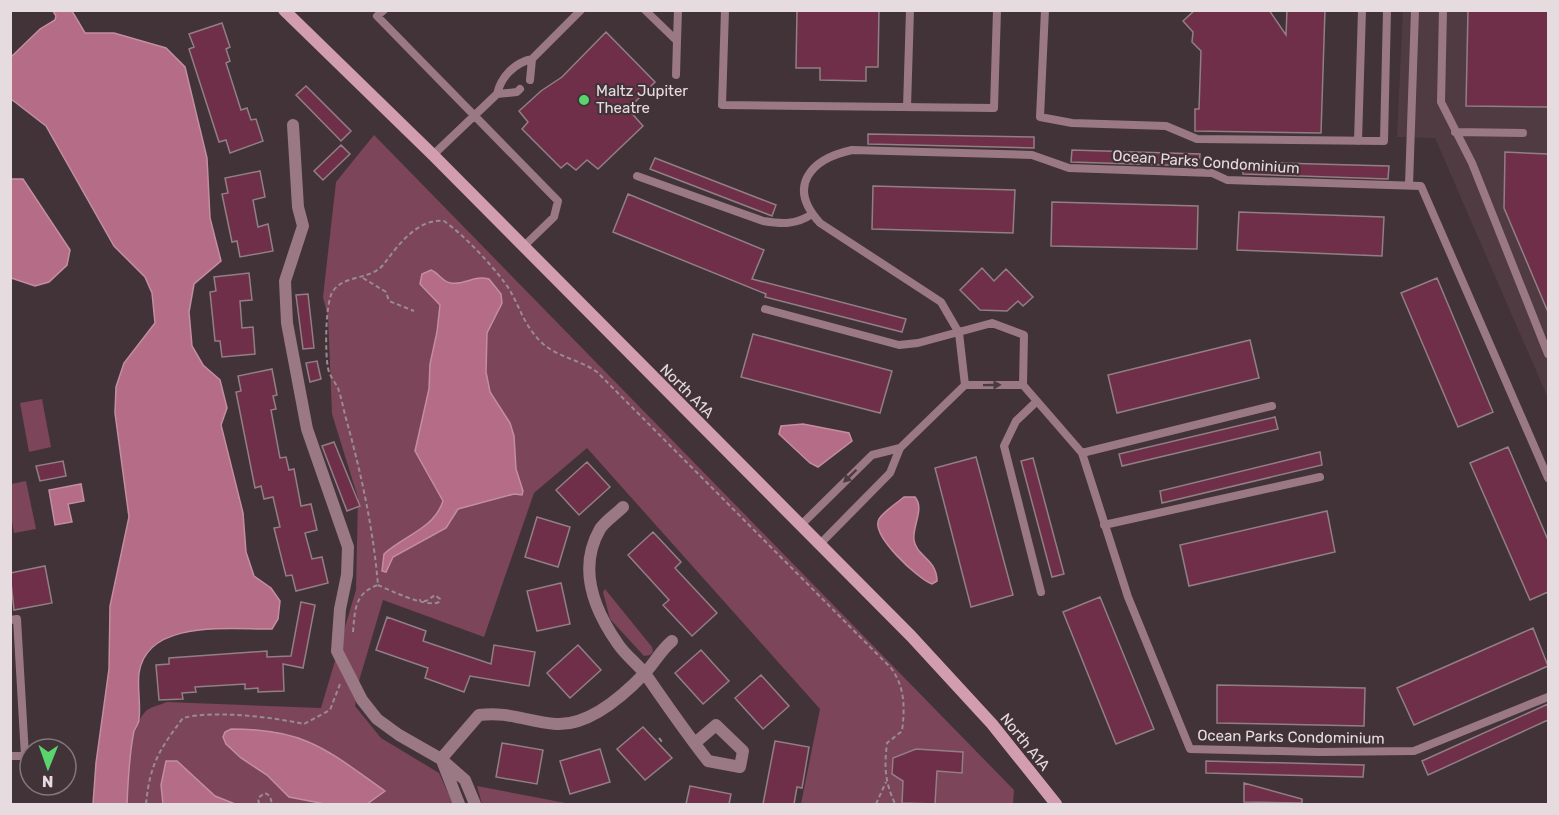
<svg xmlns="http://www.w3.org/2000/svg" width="1559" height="815" viewBox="0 0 1559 815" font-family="Rubik,sans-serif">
	<rect width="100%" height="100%" fill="#423338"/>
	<!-- built -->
	<path fill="#513b42" d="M1403,11H1548V398L1435,138L1397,137Z"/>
	<!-- green -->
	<path fill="#7c4559" d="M374,135L1014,790L1013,804H801L820,709L587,448L534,493L484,637L383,600L359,681L355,706L381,738L439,773L453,804H127C128,776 125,735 145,712C149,707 160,705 167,702L321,708L356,590L358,498L332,414L328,317L323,297L336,182Z
		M42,399L51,447L29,452L20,403Z
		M26,481L36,529L14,533L11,516V484Z
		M605,589L652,647L653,652L650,655L644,656L610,619L603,592Z
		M477,786L571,804H482Z"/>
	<!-- water -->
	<path fill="#b46c87" stroke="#c38ea1" stroke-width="1.5" d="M53,11H72L85,33H114L166,48L185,67L207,158L210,218L221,261L194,284L189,312L192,346L203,365L220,380L227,408L221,425L243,513L246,552L254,576L271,588L280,601L278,619L272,629C233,630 147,618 139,673C137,688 141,704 139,719C139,723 136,727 134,731C129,755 128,780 127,804H93L96,763L109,669L110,606L129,517L115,413L116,387L124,363L155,323L152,293L145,277L114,246L46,126L11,99V57L40,29L55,20L56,16Z
		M11,179H23L70,250L67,265L49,282L35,286L11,278Z
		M431,270C439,273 442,282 451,283C465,285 474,275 489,279L501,294L502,303L487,333L486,372L490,392L510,423L514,436L516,469L523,491L522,495L514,494L458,509L446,528L393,557L386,572L382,571L384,554C403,536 434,529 443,501L415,451L429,389L430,364L437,332L440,305L420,284L422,274Z
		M803,424L849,433L852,441L818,467L810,463L779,434L781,426Z
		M81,484L84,501L68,504L72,522L55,525L49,490Z
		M904,497H915C925,509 912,526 914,540C916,556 937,559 937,581L932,584C918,579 870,535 879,519C884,511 897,503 904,497Z
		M231,729C306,729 327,750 385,791L367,804H325L289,797L267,775L241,758L226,744L223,737L225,732Z
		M166,761H177L215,796L235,804H163L161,785Z"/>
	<!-- building -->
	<path fill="#702f49" stroke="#907f84" stroke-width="1.5" d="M797,10H879L878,67H866V81L820,80V68H796Z
		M1195,10H1269L1286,35L1287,10H1325L1321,133L1195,131V109H1199L1201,51L1192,42L1193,32L1183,21Z
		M1468,10H1548V107L1466,106Z
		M222,23L230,47L226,49L230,61L226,63L241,110L247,108L251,120L256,119L263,141L230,153L226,140L219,142L189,49L194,47L189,34Z
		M606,32L655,82L628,109L643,126L598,169L587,160L576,170L567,163L561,168L522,129L528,122L519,111L541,91L562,77Z
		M306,86L351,131L341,141L296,95Z
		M868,134L1034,137V148L868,144Z
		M341,145L350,154L323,180L314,171Z
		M1072,150L1200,154L1199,166L1071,162Z
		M1505,152L1548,154V312L1504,208Z
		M655,158L776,205L772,216L650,169Z
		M1243,162L1389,166L1388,179L1243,174Z
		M260,171L265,197L253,200L258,227L268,224L273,251L240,257L237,241L232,242L222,194L228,193L225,178Z
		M873,186L1015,190L1013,233L872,229Z
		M628,194L764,250L752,279L906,319L902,332L765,297L766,294L613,232Z
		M1052,202L1198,206L1197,249L1051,246Z
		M1239,212L1384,217L1382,256L1237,250Z
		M982,268L994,281L1006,269L1033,297L1023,306L1018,301L1007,311L980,310L960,290Z
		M249,273L252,300L240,301L242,328L253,327L255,354L222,357L220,341H215L210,292L216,291L214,277Z
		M1437,278L1493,412L1458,427L1401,293Z
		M308,294L314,348L303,349L296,295Z
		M753,334L892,371L880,413L741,377Z
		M1250,340L1259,378L1117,413L1108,375Z
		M317,361L321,379L310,382L306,363Z
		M272,369L277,395L273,396L276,409L271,410L280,458L286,457L289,470L294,469L301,506L311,504L317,530L305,533L312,559L322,557L328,583L296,591L292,575L286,576L274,528L280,527L273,497L264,499L261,486L255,488L236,392L241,391L238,376Z
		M1275,417L1278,429L1122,466L1119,454Z
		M334,442L360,506L347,511L322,446Z
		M1508,447L1548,540V592L1530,600L1470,463Z
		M1320,452L1322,465L1162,503L1160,491Z
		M976,457L1013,595L971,607L935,468Z
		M1033,458L1064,574L1052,577L1021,461Z
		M63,461L66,476L40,481L36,466Z
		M587,462L610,487L579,515L556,490Z
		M1327,511L1335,552L1189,586L1180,545Z
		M537,517L570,527L558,567L525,557Z
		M653,532L681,562L675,568L717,613L692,636L663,605L669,600L628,555Z
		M45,566L52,603L14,610L10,573Z
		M561,583L570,624L537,631L527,591Z
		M1100,597L1154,729L1116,744L1063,612Z
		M301,602L315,605L303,668L283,664L284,691L258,692V688L245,689V684L195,687L196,692L182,693L183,699L159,700L156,665L169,664V658L267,651V657L291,656Z
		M387,617L426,631L423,641L491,664L494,645L535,652L529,686L470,676L464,692L425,678L428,668L376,650Z
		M1533,628L1548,666L1414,725L1397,688Z
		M578,645L601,670L570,698L547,673Z
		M701,650L729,681L703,704L675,673Z
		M761,675L789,706L763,729L735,698Z
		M1217,685L1365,688L1364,726L1217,723Z
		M1548,704V720L1428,775L1422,761Z
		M643,727L672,758L645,780L617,749Z
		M775,741L809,747L802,788L797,787L794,804H763Z
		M502,743L543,750L537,784L496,777Z
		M600,749L610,782L570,794L560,761Z
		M916,749L963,752L962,773L937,771L935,804L902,803L903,781L892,774L893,758Z
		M1206,761L1364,765L1363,777L1206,773Z
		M1244,783L1302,799V803L1244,802Z
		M690,786L731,794L729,804H686Z"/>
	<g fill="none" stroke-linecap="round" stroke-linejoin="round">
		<!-- path -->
		<path stroke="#998c90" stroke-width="2" stroke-dasharray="4.5 3" stroke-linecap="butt" d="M363,278L386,292L389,301L414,311
			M378,585C391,591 427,608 439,602L440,599L435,595L426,601L419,600
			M353,632C355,611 354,593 378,585C373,527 361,472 345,415C343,406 341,397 338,388C335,382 329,375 328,368C325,354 325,302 333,291C345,274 370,281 384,264C398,245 418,218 444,221C465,236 489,262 505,283C519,302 521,322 541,342C558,358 579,359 597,372L891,668C905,687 905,708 902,731L887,743C884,769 885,781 895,804
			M659,738L663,743
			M146,804C150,764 159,750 183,718C213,710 273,717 304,724L330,710L340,684
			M259,804L258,798L265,793L270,796L272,804
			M876,804L886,782"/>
		<!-- lane -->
		<path stroke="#9a7984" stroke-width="8" d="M384,10L377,16L558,201L554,217L523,247
			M645,10L677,41L676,75
			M725,10L722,105L994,108L997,10
			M1045,10L1040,117L1072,123L1166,126L1197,139L1384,141L1387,10
			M1443,10L1441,102L1472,163L1548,354
			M677,41L678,10
			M530,80L532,59L581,10
			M497,94L517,92L520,89
			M907,107L910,10
			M1455,132L1523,133
			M1358,141L1362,10
			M433,155L497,94C501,77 514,63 532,59
			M637,176L763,221C782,224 796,225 812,214
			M1409,185L1415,10
			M765,309L899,345L918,343L992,323L1024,335L1023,385H965L959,333L941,302L820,223C786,186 811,159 852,150L1032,155L1069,168L1212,173L1227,180L1421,186L1548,478
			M1023,385L1082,453L1128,597L1190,749L1319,752L1414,751L1548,697
			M1037,401L1016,421L1004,446L1041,592
			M1082,453L1272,406
			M801,525L872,455L900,448
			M1104,525L1320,477
			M820,544L890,473L900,448L965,385
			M10,620L17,619L25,756H10"/>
		<!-- street -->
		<path stroke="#9a7984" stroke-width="12" d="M293,125L298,207L303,226L285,281L287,323L307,429L348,547L347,575L340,609L337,651L362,700L377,719L399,735L441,759L465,780L475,804
			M623,507C616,514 605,521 600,529C577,569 594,610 618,644C626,656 638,664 646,675C666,704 686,733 708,761L740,767L743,751L716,725L695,743
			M441,759L479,715C508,711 528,722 556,724C589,726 623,696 645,673C655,662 661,650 672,641
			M443,763L459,804"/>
		<!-- secondary -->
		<path stroke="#d29daf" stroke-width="12" d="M284,10L433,155L911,636L992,724L1056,804"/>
	</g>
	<!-- one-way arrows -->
	<defs><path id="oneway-solid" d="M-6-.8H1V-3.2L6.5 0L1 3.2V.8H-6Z" transform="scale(1.5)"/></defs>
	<g fill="#4b3a40">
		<use href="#oneway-solid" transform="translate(992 385) rotate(-1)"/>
		<use href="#oneway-solid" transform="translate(850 476) rotate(136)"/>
	</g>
	<!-- markers -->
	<circle fill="#5ad56e" stroke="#423338" stroke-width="2" cx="584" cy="100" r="6"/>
	<g text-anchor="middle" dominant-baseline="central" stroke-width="4.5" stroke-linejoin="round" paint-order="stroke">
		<!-- poi labels -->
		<g font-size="15" fill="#e6dcdf" stroke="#423338" text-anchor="start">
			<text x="596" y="91">Maltz Jupiter<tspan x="596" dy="17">Theatre</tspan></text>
		</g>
		<!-- street labels -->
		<g font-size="15" fill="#e6dcdf" stroke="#423338">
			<text transform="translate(1206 162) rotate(4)">Ocean Parks Condominium</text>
			<text transform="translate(687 391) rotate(45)">North A1A</text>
			<text transform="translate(1291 737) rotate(1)">Ocean Parks Condominium</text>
			<text transform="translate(1025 742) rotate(51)">North A1A</text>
		</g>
	</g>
	<!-- border -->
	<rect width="1559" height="815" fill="none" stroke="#e6dcdf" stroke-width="24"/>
	<!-- north arrow -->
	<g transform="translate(48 767) rotate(181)"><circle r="28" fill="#423338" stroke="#84777b" stroke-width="1.5"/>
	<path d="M0-4.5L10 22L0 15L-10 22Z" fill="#5ad56e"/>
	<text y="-9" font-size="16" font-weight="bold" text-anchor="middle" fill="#e6dcdf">N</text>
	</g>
</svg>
